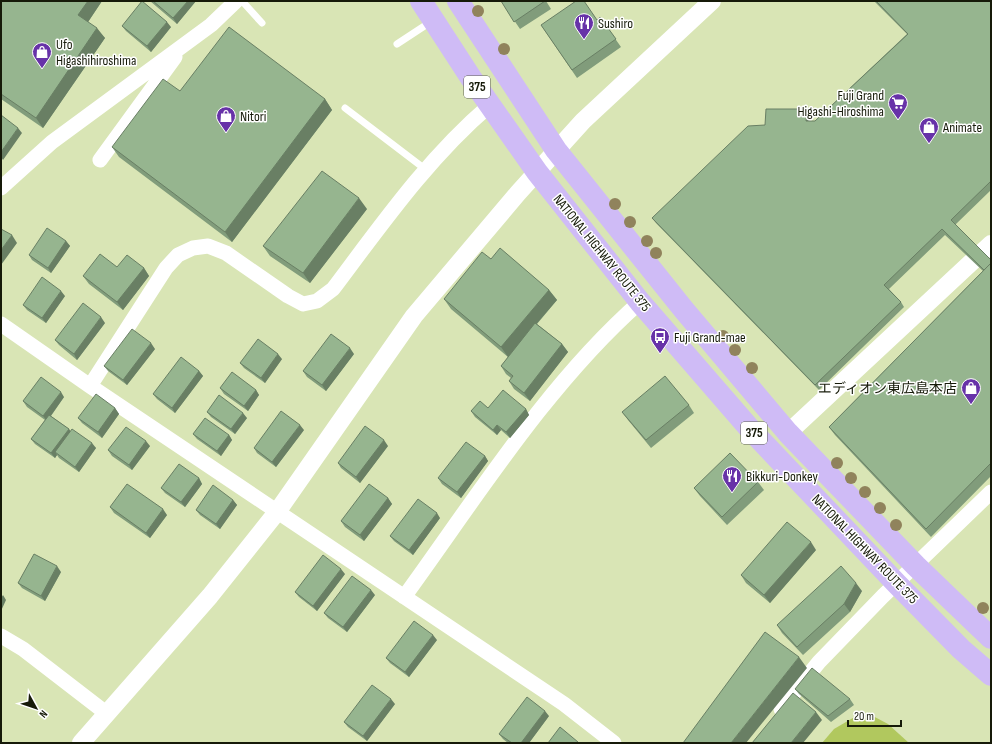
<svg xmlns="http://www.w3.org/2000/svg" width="992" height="744" viewBox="0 0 992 744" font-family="'Sofia Sans Condensed','Noto Sans JP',sans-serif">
	<rect width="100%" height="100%" fill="#d9e5b5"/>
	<!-- water -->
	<path fill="#b1c85e" d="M858,715H871L888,724L909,743H822L834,729Z"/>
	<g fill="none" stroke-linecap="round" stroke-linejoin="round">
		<!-- service -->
		<path stroke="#fff" stroke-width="7" d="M242,1L262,23
			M397,44L432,21
			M345,108L425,169"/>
		<!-- minor -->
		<path stroke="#fff" stroke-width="15" d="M100,160L175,57
			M1,188L52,142L211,25L236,1
			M1,324L90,386L564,704L614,743
			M90,386L166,268L178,255L193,248L208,246L226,253L288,296L303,304L317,301L333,289C382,224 428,158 490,105
			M404,597C476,498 548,383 640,302
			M1,636L23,649L106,713
			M781,709L819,662L883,596L991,492"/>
		<!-- tertiary -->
		<path stroke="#fff" stroke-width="18" d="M788,433L991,244
			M81,743L210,596L277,512L414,316L518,193L583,121L712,1"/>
		<!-- trunk -->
		<path stroke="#cfbbf6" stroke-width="22" d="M421,1L471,78L537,172L640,302L750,429L897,584L961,649L991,675
			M458,1L556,150L684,310L788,433L916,566L991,638"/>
	</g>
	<!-- trees -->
	<g fill="#90835c">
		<circle cx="478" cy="11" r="6"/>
		<circle cx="504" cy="49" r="6"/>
		<circle cx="615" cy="204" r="6"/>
		<circle cx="630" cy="222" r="6"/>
		<circle cx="647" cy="241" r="6"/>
		<circle cx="656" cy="253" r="6"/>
		<circle cx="723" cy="336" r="6"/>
		<circle cx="735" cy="350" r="6"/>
		<circle cx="752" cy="368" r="6"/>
		<circle cx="837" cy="463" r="6"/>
		<circle cx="851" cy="478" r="6"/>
		<circle cx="865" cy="492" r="6"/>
		<circle cx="880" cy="508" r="6"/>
		<circle cx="896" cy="525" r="6"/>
		<circle cx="983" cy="608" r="6"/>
	</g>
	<!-- wall -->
	<path fill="#819c7b" d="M1,1H102L88,22L105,38L43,128L1,99Z
		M150,1H196L177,24Z
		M501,1H546L551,9L520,29Z
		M874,1H991V190L955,225L991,260V476L931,537L835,435L829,427L983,271L945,235L889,289L901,302L904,307L819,390L656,223L652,218L765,125L811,115L810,121H815L907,34Z
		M600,17L621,47L577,78L541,25L597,20Z
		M122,26L171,27L151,52L126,31Z
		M180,91L325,99L332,110L232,242L119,157L112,147Z
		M367,209L310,283L270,256L263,246Z
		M66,241L70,246L51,273L32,260L29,255Z
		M491,259L549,290L557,300L537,324L562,344L568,352L530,401L514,389L509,381L511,378L506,374L501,366L508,357L451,309L444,299Z
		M117,267L144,268L149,276L123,310L89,284L83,276Z
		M65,296L46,323L27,310L23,305Z
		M105,323L77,360L59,345L55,340Z
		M155,349L127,385L108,371L104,366Z
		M354,354L326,391L307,377L303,371Z
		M282,359L265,383L244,368L240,363Z
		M199,371L203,376L175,413L157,399L153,394Z
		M220,388L256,390L259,395L248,411L224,394Z
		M64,397L51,416L69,429L70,431L96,448L79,472L59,458L57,455L55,458L35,444L31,439L45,420L27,407L23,401Z
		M689,405L694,413L651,448L628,420L622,412Z
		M115,408L119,414L102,438L82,423L78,418Z
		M488,408L526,409L529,415L510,438L501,430L497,435L475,417L471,411Z
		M207,412L247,418L235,434L211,417Z
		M304,430L276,467L257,453L254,448Z
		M193,434L229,435L232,440L221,456L197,439Z
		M150,446L132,470L112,456L108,450Z
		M388,446L360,483L341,468L338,463Z
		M485,456L488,461L461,498L442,484L438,478Z
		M199,478L202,484L185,507L165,493L161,488Z
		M758,482L764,490L727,525L700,496L694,488Z
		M388,498L392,504L364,541L345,527L341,521Z
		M233,500L237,505L220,529L200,515L196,510Z
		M110,507L167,515L150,538L114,513Z
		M440,518L413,555L394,541L390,536Z
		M816,550L770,603L746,583L741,575Z
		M61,572L45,601L22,588L18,583Z
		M345,574L317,611L299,597L295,592Z
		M862,591L850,612L803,655L782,633L777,625Z
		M375,595L347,632L328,618L324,613Z
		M437,640L409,677L390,663L386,658Z
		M795,689L850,699L854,705L831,722L799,694Z
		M395,704L367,741L348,727L344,722Z
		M549,716L529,743H508L503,739L499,734Z"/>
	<!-- shaded-wall -->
	<path fill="#697f64" d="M88,1H102L86,25L78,15Z
		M188,1H196L177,24L173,18Z
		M167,22L171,27L151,52L147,46Z
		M97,28L105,38L43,128L36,118Z
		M325,99L332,110L232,242L225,232Z
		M807,109L811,115L810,126L806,121Z
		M18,128L22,133L3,160L1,157V152Z
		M359,198L367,209L310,283L303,273Z
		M12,235L17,243L1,265V250Z
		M66,241L70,246L51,273L48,268Z
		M144,268L149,276L123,310L117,302Z
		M549,290L557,300L508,357L501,347Z
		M61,291L65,296L46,323L42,318Z
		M101,317L105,323L77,360L74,354Z
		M151,343L155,349L127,385L123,380Z
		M562,344L568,352L530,401L524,393Z
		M350,348L354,354L326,391L322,385Z
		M278,354L282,359L265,383L261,378Z
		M199,371L203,376L175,413L172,408Z
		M256,390L259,395L248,411L244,406Z
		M61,392L64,397L47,421L43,416Z
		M115,408L119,414L102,438L98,432Z
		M526,409L529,415L510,438L506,432Z
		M243,413L247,418L235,434L231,429Z
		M300,425L304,430L276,467L272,462Z
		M497,425L501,430L497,435L493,430Z
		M69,429L72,434L55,452L57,455L55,458L51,453Z
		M229,435L232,440L221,456L217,451Z
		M384,440L388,446L360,483L356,477Z
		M146,441L150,446L132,470L129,465Z
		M92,443L96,448L79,472L75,467Z
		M485,456L488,461L461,498L457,492Z
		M199,478L202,484L185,507L181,502Z
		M388,498L392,504L364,541L360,535Z
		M233,500L237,505L220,529L216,524Z
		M163,509L167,515L150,538L146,533Z
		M437,513L440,518L413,555L409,550Z
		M811,542L816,550L770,603L764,595Z
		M57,566L61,572L45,601L41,596Z
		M341,569L345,574L317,611L313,606Z
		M856,583L862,591L850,612L844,604Z
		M371,590L375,595L347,632L343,627Z
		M3,595L6,600L1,611V598Z
		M433,635L437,640L409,677L405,672Z
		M799,657L807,668L746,743H731Z
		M391,699L395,704L367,741L363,736Z
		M545,711L549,716L529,743H521Z
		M816,712L822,720L803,743H791Z"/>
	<!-- building -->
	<path fill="#96b58f" stroke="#697f64" d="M1,1H88L78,15L97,28L36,118L1,94Z
		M142,1L167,22L147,46L122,26Z
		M153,1H188L173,18Z
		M501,1H545L514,22Z
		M576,1H584L597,20L600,17L616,39L572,70L541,25Z
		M876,1H991V181L951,220L991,260V263L984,270L942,229L884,285L901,302L815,385L652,218L748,126L765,125L766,109H807L806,121H815L908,34Z
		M229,27L325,99L225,232L112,147L163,79L180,91Z
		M1,115L18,128L1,152Z
		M322,171L359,198L303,273L263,246Z
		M47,228L66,241L48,268L29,255Z
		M1,229L12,235L1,250Z
		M500,248L549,290L501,347L444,299L482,252L491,259Z
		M100,254L117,267L127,255L144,268L117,302L83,276Z
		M991,263V463L926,529L829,427Z
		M42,277L61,291L42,318L23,305Z
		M83,303L101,317L74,354L55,340Z
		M535,323L562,344L524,393L509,381L513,376L501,366Z
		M132,329L151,343L123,380L104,366Z
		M331,334L350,348L322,385L303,371Z
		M258,339L278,354L261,378L240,363Z
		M181,357L199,371L172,408L153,394Z
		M232,372L256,390L244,406L220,388Z
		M665,376L689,405L646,440L622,412Z
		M41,377L61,392L43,416L23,401Z
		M503,390L526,409L506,432L497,425L493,430L471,411L480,401L488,408Z
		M96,394L115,408L98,432L78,418Z
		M219,395L243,413L231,429L207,412Z
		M281,411L300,425L272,462L254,448Z
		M49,415L69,429L51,453L31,439Z
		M205,418L229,435L217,451L193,434Z
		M365,426L384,440L356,477L338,463Z
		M126,427L146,441L129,465L108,450Z
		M72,429L92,443L75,467L55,452Z
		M466,442L485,456L457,492L438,478Z
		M730,453L758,482L722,517L694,488Z
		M179,464L199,478L181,502L161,488Z
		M127,484L163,509L146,533L110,507Z
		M369,484L388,498L360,535L341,521Z
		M213,485L233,500L216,524L196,510Z
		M418,499L437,513L409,550L390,536Z
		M787,522L811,542L764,595L741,575Z
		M34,554L57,566L41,596L18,583Z
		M323,555L341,569L313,606L295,592Z
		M841,566L856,583L844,604L797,647L777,625Z
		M352,576L371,590L343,627L324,613Z
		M414,621L433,635L405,672L386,658Z
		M765,632L799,657L731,743H683Z
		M812,668L850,699L828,716L795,689Z
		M372,685L391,699L363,736L344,722Z
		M793,693L816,712L791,743H752Z
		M527,697L545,711L521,743H512L499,734Z
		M560,727L578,742L577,743H548Z"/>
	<!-- icons -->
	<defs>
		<symbol id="restaurant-pin" viewBox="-11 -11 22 30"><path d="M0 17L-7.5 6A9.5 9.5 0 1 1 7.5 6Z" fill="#6732a8" stroke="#fff"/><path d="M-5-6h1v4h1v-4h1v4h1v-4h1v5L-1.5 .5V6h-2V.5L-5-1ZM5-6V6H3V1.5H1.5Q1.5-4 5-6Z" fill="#fff"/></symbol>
		<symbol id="shop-pin" viewBox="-11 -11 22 30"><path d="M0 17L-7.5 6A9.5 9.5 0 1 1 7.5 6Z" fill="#6732a8" stroke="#fff"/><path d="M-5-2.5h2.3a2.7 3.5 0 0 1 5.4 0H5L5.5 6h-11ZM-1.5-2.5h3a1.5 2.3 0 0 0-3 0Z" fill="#fff"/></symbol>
		<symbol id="supermarket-pin" viewBox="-11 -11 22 30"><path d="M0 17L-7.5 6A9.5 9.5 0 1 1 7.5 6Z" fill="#6732a8" stroke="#fff"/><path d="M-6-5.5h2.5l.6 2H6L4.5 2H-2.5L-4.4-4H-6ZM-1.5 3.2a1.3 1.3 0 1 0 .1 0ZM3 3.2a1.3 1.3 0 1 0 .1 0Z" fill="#fff"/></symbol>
		<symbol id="bus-pin" viewBox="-11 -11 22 30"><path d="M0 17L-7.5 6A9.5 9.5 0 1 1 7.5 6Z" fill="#6732a8" stroke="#fff"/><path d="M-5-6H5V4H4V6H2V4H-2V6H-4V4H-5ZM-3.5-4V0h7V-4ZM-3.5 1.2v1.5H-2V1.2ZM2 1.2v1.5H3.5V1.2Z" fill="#fff"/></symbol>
	</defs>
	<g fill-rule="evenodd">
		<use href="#restaurant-pin" x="573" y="12" width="22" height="30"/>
		<use href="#shop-pin" x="31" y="41" width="22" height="30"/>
		<use href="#supermarket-pin" x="887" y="92" width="22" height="30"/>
		<use href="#shop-pin" x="215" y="105" width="22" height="30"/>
		<use href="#shop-pin" x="918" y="116" width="22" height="30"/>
		<use href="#bus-pin" x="649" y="326" width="22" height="30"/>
		<use href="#shop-pin" x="960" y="377" width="22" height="30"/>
		<use href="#restaurant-pin" x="721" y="465" width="22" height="30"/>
	</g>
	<g text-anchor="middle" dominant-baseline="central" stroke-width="3" stroke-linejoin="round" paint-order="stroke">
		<!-- shield labels -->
		<g fill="#fff" stroke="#5c5f53" stroke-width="1">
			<rect x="464" y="76" width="26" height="22" rx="3"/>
			<rect x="741" y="422" width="26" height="22" rx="3"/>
		</g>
		<g font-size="13" font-weight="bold" fill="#161a09">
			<text x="477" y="87">375</text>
			<text x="754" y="433">375</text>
		</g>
		<!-- poi labels -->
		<g font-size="14" fill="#161a09" stroke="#fff" text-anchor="start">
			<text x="598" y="23">Sushiro</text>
			<text x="56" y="44">Ufo<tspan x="56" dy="16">Higashihiroshima</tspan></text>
			<text x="884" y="95" text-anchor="end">Fuji Grand<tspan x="884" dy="16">Higashi-Hiroshima</tspan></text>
			<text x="240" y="116">Nitori</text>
			<text x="943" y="127">Animate</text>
			<text x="674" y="337">Fuji Grand-mae</text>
			<text x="957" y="388" text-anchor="end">エディオン東広島本店</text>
			<text x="746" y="476">Bikkuri-Donkey</text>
		</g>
		<!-- street labels -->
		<g font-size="14" fill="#161a09" stroke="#fff">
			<text transform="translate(602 253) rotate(51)">NATIONAL HIGHWAY ROUTE 375</text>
			<text transform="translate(865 549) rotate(46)">NATIONAL HIGHWAY ROUTE 375</text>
		</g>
	</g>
	<!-- border -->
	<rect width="992" height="744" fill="none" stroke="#161a09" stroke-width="4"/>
	<!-- north arrow -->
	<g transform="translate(36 708) rotate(130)" stroke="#ffffff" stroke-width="3" paint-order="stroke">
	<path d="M0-3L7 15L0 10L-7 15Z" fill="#161a09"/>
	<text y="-6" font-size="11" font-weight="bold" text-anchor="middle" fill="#161a09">N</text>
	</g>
	<!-- scale -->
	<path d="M848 720v6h53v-6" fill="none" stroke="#161a09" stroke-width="2"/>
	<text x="854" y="720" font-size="12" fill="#161a09" stroke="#ffffff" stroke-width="3" paint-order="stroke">20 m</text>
</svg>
